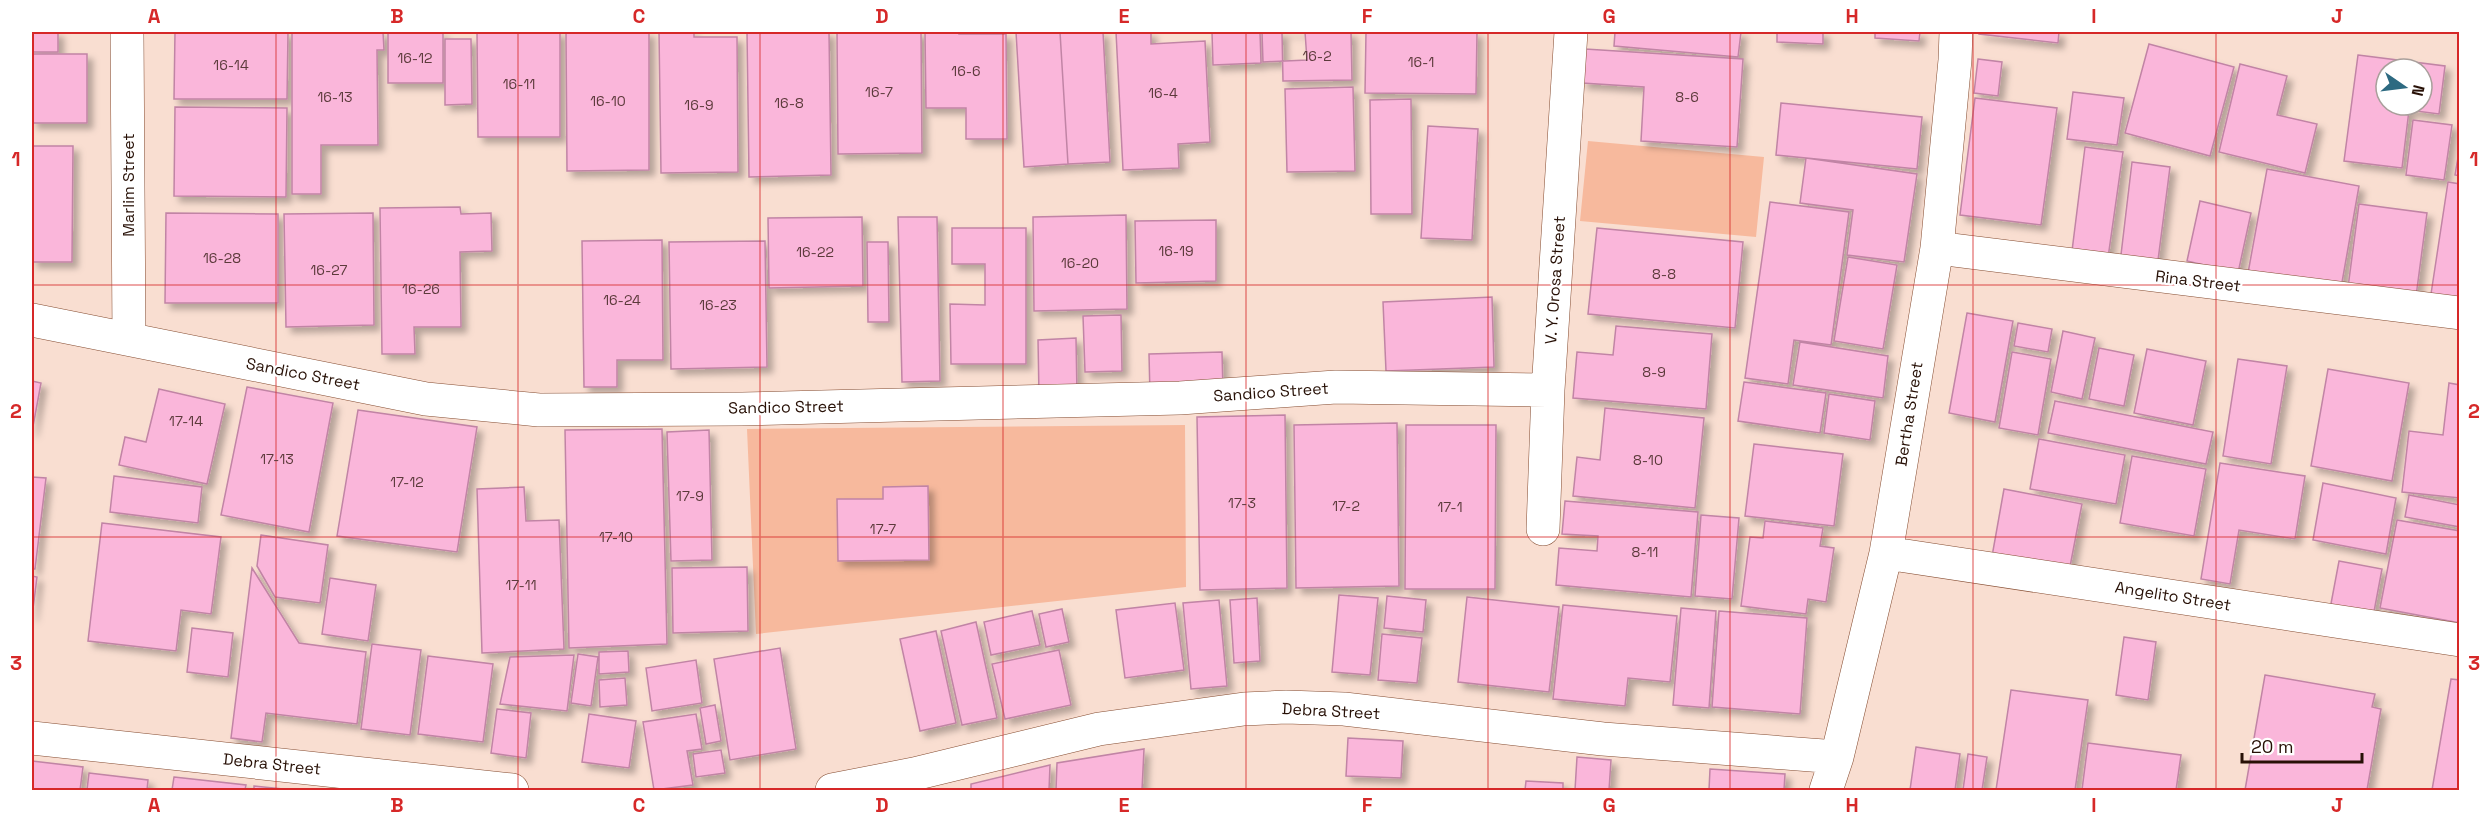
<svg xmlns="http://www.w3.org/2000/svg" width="2491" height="822" viewBox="0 0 2491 822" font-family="'Space Grotesk',sans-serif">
	<defs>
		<filter id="shadow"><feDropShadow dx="5.5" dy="5.5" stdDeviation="3" flood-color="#0004"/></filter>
	</defs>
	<rect width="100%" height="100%" fill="#f9ded1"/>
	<!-- green -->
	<path fill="#f7b99d" d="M1588,141L1764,157L1756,237L1580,221Z
		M1185,425L1186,587L756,634L747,429Z"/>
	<!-- building -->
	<path fill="#fab6da" stroke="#c184a5" stroke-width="1.5" fill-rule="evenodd" filter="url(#shadow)" d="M32,32H58V52H32Z
		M175,32H288L287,99H174Z
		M292,32H383L384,50H377L378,145H321V194H292Z
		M477,32H560V137H478Z
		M566,32H649V170L567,171Z
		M659,32H694V37H737L738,172L661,173Z
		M747,32H829L831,175L749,177Z
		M837,32H921L922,153L838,154Z
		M925,32H959V34H1006L1007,139H966V108H926Z
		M1016,32H1060L1068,164L1024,167Z
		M1060,32H1103L1110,162L1068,164Z
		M1116,32H1151V44L1205,41L1210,142L1178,144L1179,168L1123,170Z
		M1212,32H1260L1261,63L1213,65Z
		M1262,32H1305L1307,60L1263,62Z
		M1282,32H1351L1352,80L1283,81Z
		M1366,32H1477L1476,94L1365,93Z
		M1615,32H1741L1738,57L1614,46Z
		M1777,32H1823V44L1777,42Z
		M1875,32H1920L1919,41L1875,38Z
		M1979,32H2059L2058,43L1979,34Z
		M388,33H443V83H388Z
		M445,39H471L472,104L445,105Z
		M2149,44L2234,67L2210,156L2125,133Z
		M1585,49L1743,59L1737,147L1641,141L1644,87L1582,83Z
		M32,54H87V123H32Z
		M2358,55L2445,66L2439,114L2409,110L2402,168L2344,161ZM2386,69H2422V105H2386Z
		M1978,59L2002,62L1998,96L1974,93Z
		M2240,64L2287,76L2277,115L2317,124L2305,173L2219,152Z
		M1353,87L1355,171L1287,172L1285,89Z
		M2073,92L2124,98L2117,145L2067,139Z
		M1975,98L2057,108L2041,225L1960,215Z
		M1411,99L1412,214H1371L1370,100Z
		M1781,103L1922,117L1917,169L1776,155Z
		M175,107L287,108L286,197L174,196Z
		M2413,120L2452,125L2444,180L2406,175Z
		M1428,126L1478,129L1472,240L1421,238Z
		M2460,145V176L2455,175Z
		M32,146H73L72,262H32Z
		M2085,147L2123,152L2106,272L2070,267Z
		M1806,158L1917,174L1904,262L1847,255L1853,210L1800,203Z
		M2132,162L2170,167L2157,268L2120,263Z
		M2267,169L2359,186L2341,288L2248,273Z
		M2448,182L2460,184V298L2431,294Z
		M2200,201L2251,213L2238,273L2187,261Z
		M1770,202L1849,212L1831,345L1794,340L1788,384L1745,378Z
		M2359,204L2427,213L2415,304L2347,295Z
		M460,207L461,214L491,213L492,251L460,252L461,327H414L415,354H382L380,208Z
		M166,213L278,214V303H165Z
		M373,213L374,325L286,327L284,214Z
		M1126,215L1127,309L1034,311L1033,217Z
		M862,217L863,286L769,288L768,218Z
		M898,217H937L940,381L902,382Z
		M1216,220V281L1136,283L1135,221Z
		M952,228H1026V364H951L950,304L985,305V264H952Z
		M1597,228L1743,242L1735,328L1588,314Z
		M662,240L663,360H617V387H584L582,241Z
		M765,241L767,367L671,369L669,242Z
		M867,242H888L889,322H868Z
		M1848,257L1897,265L1883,349L1834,341Z
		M1492,297L1494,367L1386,371L1383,302Z
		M1967,313L2013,321L1995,422L1949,413Z
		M1121,315L1122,371L1085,372L1083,316Z
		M2018,323L2052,329L2048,352L2014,346Z
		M1616,326L1712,334L1706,409L1573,398L1577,352L1613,355Z
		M2063,331L2095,338L2082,399L2051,392Z
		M1076,338L1077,395L1039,396L1038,340Z
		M1800,342L1888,356L1883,398L1793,385Z
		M2099,348L2134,355L2124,406L2089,399Z
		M2147,349L2206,361L2193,425L2134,413Z
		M1222,352L1223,392L1150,395L1149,354Z
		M2012,352L2051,359L2038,435L1999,428Z
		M2238,359L2287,366L2271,464L2223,456Z
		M2328,369L2409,383L2392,481L2311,466Z
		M32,381L41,383L32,432Z
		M1744,382L1826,393L1820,433L1738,421Z
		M2449,383L2460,385V498L2402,492L2409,431L2443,435Z
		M247,387L333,403L309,532L221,515Z
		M159,389L225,404L207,484L119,465L125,437L146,442Z
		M1829,394L1875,401L1870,440L1824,433Z
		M2055,401L2213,432L2206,464L2048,433Z
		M1605,408L1704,418L1695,508L1573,496L1577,457L1600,460Z
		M358,410L477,427L457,552L337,536Z
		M1285,415L1287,588L1200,590L1197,417Z
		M1397,423L1399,586L1296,588L1294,425Z
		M1406,425H1496L1495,589H1405Z
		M662,429L667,644L569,648L565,430Z
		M709,430L712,560L671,561L667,432Z
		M2039,439L2125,455L2116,504L2030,489Z
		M1754,444L1843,454L1834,526L1745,516Z
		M2132,456L2206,469L2194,536L2120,523Z
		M2220,463L2305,476L2295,539L2239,530L2230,584L2201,579Z
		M114,476L202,487L198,523L110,512Z
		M32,477L46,478L35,569H32Z
		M2323,483L2396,498L2386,554L2313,540Z
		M928,486L929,560L838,561L837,499H883V487Z
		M524,487L526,521L559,520L564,649L482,653L477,489Z
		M2004,489L2082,504L2068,577L1991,562Z
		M2409,495L2460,505V527L2405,517Z
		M1565,501L1698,512L1691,597L1556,585L1559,548L1597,551L1598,536L1562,534Z
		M1701,515L1739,518L1732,599L1695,596Z
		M2397,520L2460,531V623L2380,608Z
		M1765,521L1823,528L1820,546L1834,548L1826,602L1808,599L1806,614L1741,606L1750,537L1763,538Z
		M102,523L221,537L211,614L181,610L176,651L88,641Z
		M261,535L328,545L320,603L275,597L257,566Z
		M2339,561L2382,569L2373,617L2330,609Z
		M747,567L748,631L673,633L672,568Z
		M252,568L299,643L366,652L357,724L266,713L262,742L231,738Z
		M32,576L37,577L32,617Z
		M330,578L376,585L368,641L322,634Z
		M1339,595L1378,598L1370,675L1332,672Z
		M1387,596L1426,600L1423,632L1384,628Z
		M1467,597L1559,607L1549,692L1458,682Z
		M1257,598L1260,661L1234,663L1230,600Z
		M1219,600L1227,686L1191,689L1183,603Z
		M1175,603L1184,670L1125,678L1116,610Z
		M1563,605L1677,616L1670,682L1628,678L1625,706L1553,699Z
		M1681,608L1716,611L1709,708L1673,705Z
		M1062,609L1069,642L1046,647L1039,614Z
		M1032,611L1040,645L991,655L984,622Z
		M1719,611L1807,618L1800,714L1712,707Z
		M976,622L997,718L962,725L941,631Z
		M192,628L233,633L228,677L187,672Z
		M936,631L956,723L920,731L900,639Z
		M1382,634L1422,638L1417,683L1378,680Z
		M2124,637L2156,642L2148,700L2116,695Z
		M372,644L421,650L410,735L361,729Z
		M780,648L796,749L730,760L714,659Z
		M1059,650L1071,705L1005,719L992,664Z
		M628,651L629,672L599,674V652Z
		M578,654L598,657L591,706L571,703Z
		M574,655L567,711L500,704L510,657Z
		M428,656L493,664L483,742L418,734Z
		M696,660L702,703L652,711L646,668Z
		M2265,675L2375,694L2372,707L2381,709L2367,790H2245Z
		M625,678L627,705L600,707L599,680Z
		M2451,679L2460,680V790H2432Z
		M2011,690L2088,700L2075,790H1996Z
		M715,705L721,741L706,744L700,708Z
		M497,709L531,713L526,758L491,753Z
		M589,714L636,721L629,768L582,762Z
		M696,714L702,749L687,751L693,785L654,790L643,722Z
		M1348,738L1403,741L1401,778L1346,776Z
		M2088,743L2181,755L2176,790H2082Z
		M1916,747L1960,754L1955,790H1910Z
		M1144,749L1142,790H1056L1057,763Z
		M721,750L725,773L696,777L693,754Z
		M1968,754L1987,757L1982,790H1963Z
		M1577,757L1611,760L1609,790H1575Z
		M32,761L83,767L80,790H32Z
		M1050,765L1049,790H971V784Z
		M1710,769L1785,774L1784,790H1709Z
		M89,773L148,780L147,790H87Z
		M174,777L246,785L245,790H172Z
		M1526,781L1563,783V790H1525Z
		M254,786L293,790H254Z"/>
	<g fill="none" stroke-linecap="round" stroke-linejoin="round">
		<defs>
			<path id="minor" d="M127,32L129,339
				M1937,248L2460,313
				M32,320L426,399L539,410L742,409L1180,398L1336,387L1548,390
				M1543,529L1548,390L1571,32
				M1886,553L2460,640
				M32,738L512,790
				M832,790L914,774L1099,729L1244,709L1286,707L1344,709L1603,739L1837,757
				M1826,790L1837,757L1886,553L1937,248L1955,60L1956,32"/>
		</defs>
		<!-- minor casing -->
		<use href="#minor" stroke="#854c31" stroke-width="34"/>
		<!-- minor -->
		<use href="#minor" stroke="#fff" stroke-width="33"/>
	</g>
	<!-- grid -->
	<path fill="none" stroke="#d62828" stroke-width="1.5" stroke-opacity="0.55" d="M276,32V790M518,32V790M760,32V790M1003,32V790M1246,32V790M1488,32V790M1730,32V790M1973,32V790M2216,32V790M32,285H2460M32,537H2460"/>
	<g text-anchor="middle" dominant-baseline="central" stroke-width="4.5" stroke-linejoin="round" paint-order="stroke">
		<!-- number labels -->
		<g font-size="14" fill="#5c3a3b">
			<text x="1317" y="56">16-2</text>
			<text x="415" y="58">16-12</text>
			<text x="1421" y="62">16-1</text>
			<text x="231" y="65">16-14</text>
			<text x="966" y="71">16-6</text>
			<text x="519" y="84">16-11</text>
			<text x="879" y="92">16-7</text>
			<text x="1163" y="93">16-4</text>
			<text x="335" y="97">16-13</text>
			<text x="1687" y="97">8-6</text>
			<text x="608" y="101">16-10</text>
			<text x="789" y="103">16-8</text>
			<text x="699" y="105">16-9</text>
			<text x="1176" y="251">16-19</text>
			<text x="815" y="252">16-22</text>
			<text x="222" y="258">16-28</text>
			<text x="1080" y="263">16-20</text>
			<text x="329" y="270">16-27</text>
			<text x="1664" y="274">8-8</text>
			<text x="421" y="289">16-26</text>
			<text x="622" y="300">16-24</text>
			<text x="718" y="305">16-23</text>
			<text x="1654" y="372">8-9</text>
			<text x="186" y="421">17-14</text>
			<text x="277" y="459">17-13</text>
			<text x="1648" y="460">8-10</text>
			<text x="407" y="482">17-12</text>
			<text x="690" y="496">17-9</text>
			<text x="1242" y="503">17-3</text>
			<text x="1346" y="506">17-2</text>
			<text x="1450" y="507">17-1</text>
			<text x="883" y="529">17-7</text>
			<text x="616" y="537">17-10</text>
			<text x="1645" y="552">8-11</text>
			<text x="521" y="585">17-11</text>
		</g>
		<!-- street labels -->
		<g font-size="16" fill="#271006" stroke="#fff">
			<text transform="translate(128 185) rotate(-90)">Marlim Street</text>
			<text transform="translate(1555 280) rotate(-86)">V. Y. Orosa Street</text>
			<text transform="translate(2198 281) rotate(7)">Rina Street</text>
			<text transform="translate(303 374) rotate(11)">Sandico Street</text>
			<text transform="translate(1271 392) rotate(-4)">Sandico Street</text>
			<text transform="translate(786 407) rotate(-1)">Sandico Street</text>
			<text transform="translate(1909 414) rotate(-81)">Bertha Street</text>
			<text transform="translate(2173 596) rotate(9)">Angelito Street</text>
			<text transform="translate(1331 711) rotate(3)">Debra Street</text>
			<text transform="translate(272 764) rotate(6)">Debra Street</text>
		</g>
	</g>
	<!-- border -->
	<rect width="2491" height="822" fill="none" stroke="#ffffff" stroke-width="66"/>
	<!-- north arrow -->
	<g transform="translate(2404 87) rotate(104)"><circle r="28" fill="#ffffff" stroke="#a99f9b" stroke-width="1.5"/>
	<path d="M0-4.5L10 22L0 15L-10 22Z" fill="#2d6a81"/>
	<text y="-9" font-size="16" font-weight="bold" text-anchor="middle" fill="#271006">N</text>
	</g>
	<!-- scale -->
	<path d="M2242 753v9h120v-9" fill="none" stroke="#271006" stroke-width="3"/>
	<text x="2251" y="753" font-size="18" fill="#271006" stroke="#ffffff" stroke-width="4.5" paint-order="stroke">20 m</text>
	<rect x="33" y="33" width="2425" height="756" fill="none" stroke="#d62828" stroke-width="2"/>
	<g font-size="20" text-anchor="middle" font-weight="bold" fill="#d62828">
		<text x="154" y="23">A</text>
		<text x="397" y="23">B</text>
		<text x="639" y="23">C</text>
		<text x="882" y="23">D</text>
		<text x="1124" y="23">E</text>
		<text x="1367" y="23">F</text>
		<text x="1609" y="23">G</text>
		<text x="1852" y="23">H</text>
		<text x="2094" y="23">I</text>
		<text x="2337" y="23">J</text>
		<text x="16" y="166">1</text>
		<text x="2474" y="166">1</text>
		<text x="16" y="418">2</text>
		<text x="2474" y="418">2</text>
		<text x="16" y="670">3</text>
		<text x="2474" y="670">3</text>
		<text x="154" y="812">A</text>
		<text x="397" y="812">B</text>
		<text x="639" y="812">C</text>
		<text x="882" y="812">D</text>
		<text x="1124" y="812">E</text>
		<text x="1367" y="812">F</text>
		<text x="1609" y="812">G</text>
		<text x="1852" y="812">H</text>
		<text x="2094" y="812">I</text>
		<text x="2337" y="812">J</text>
	</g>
</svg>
